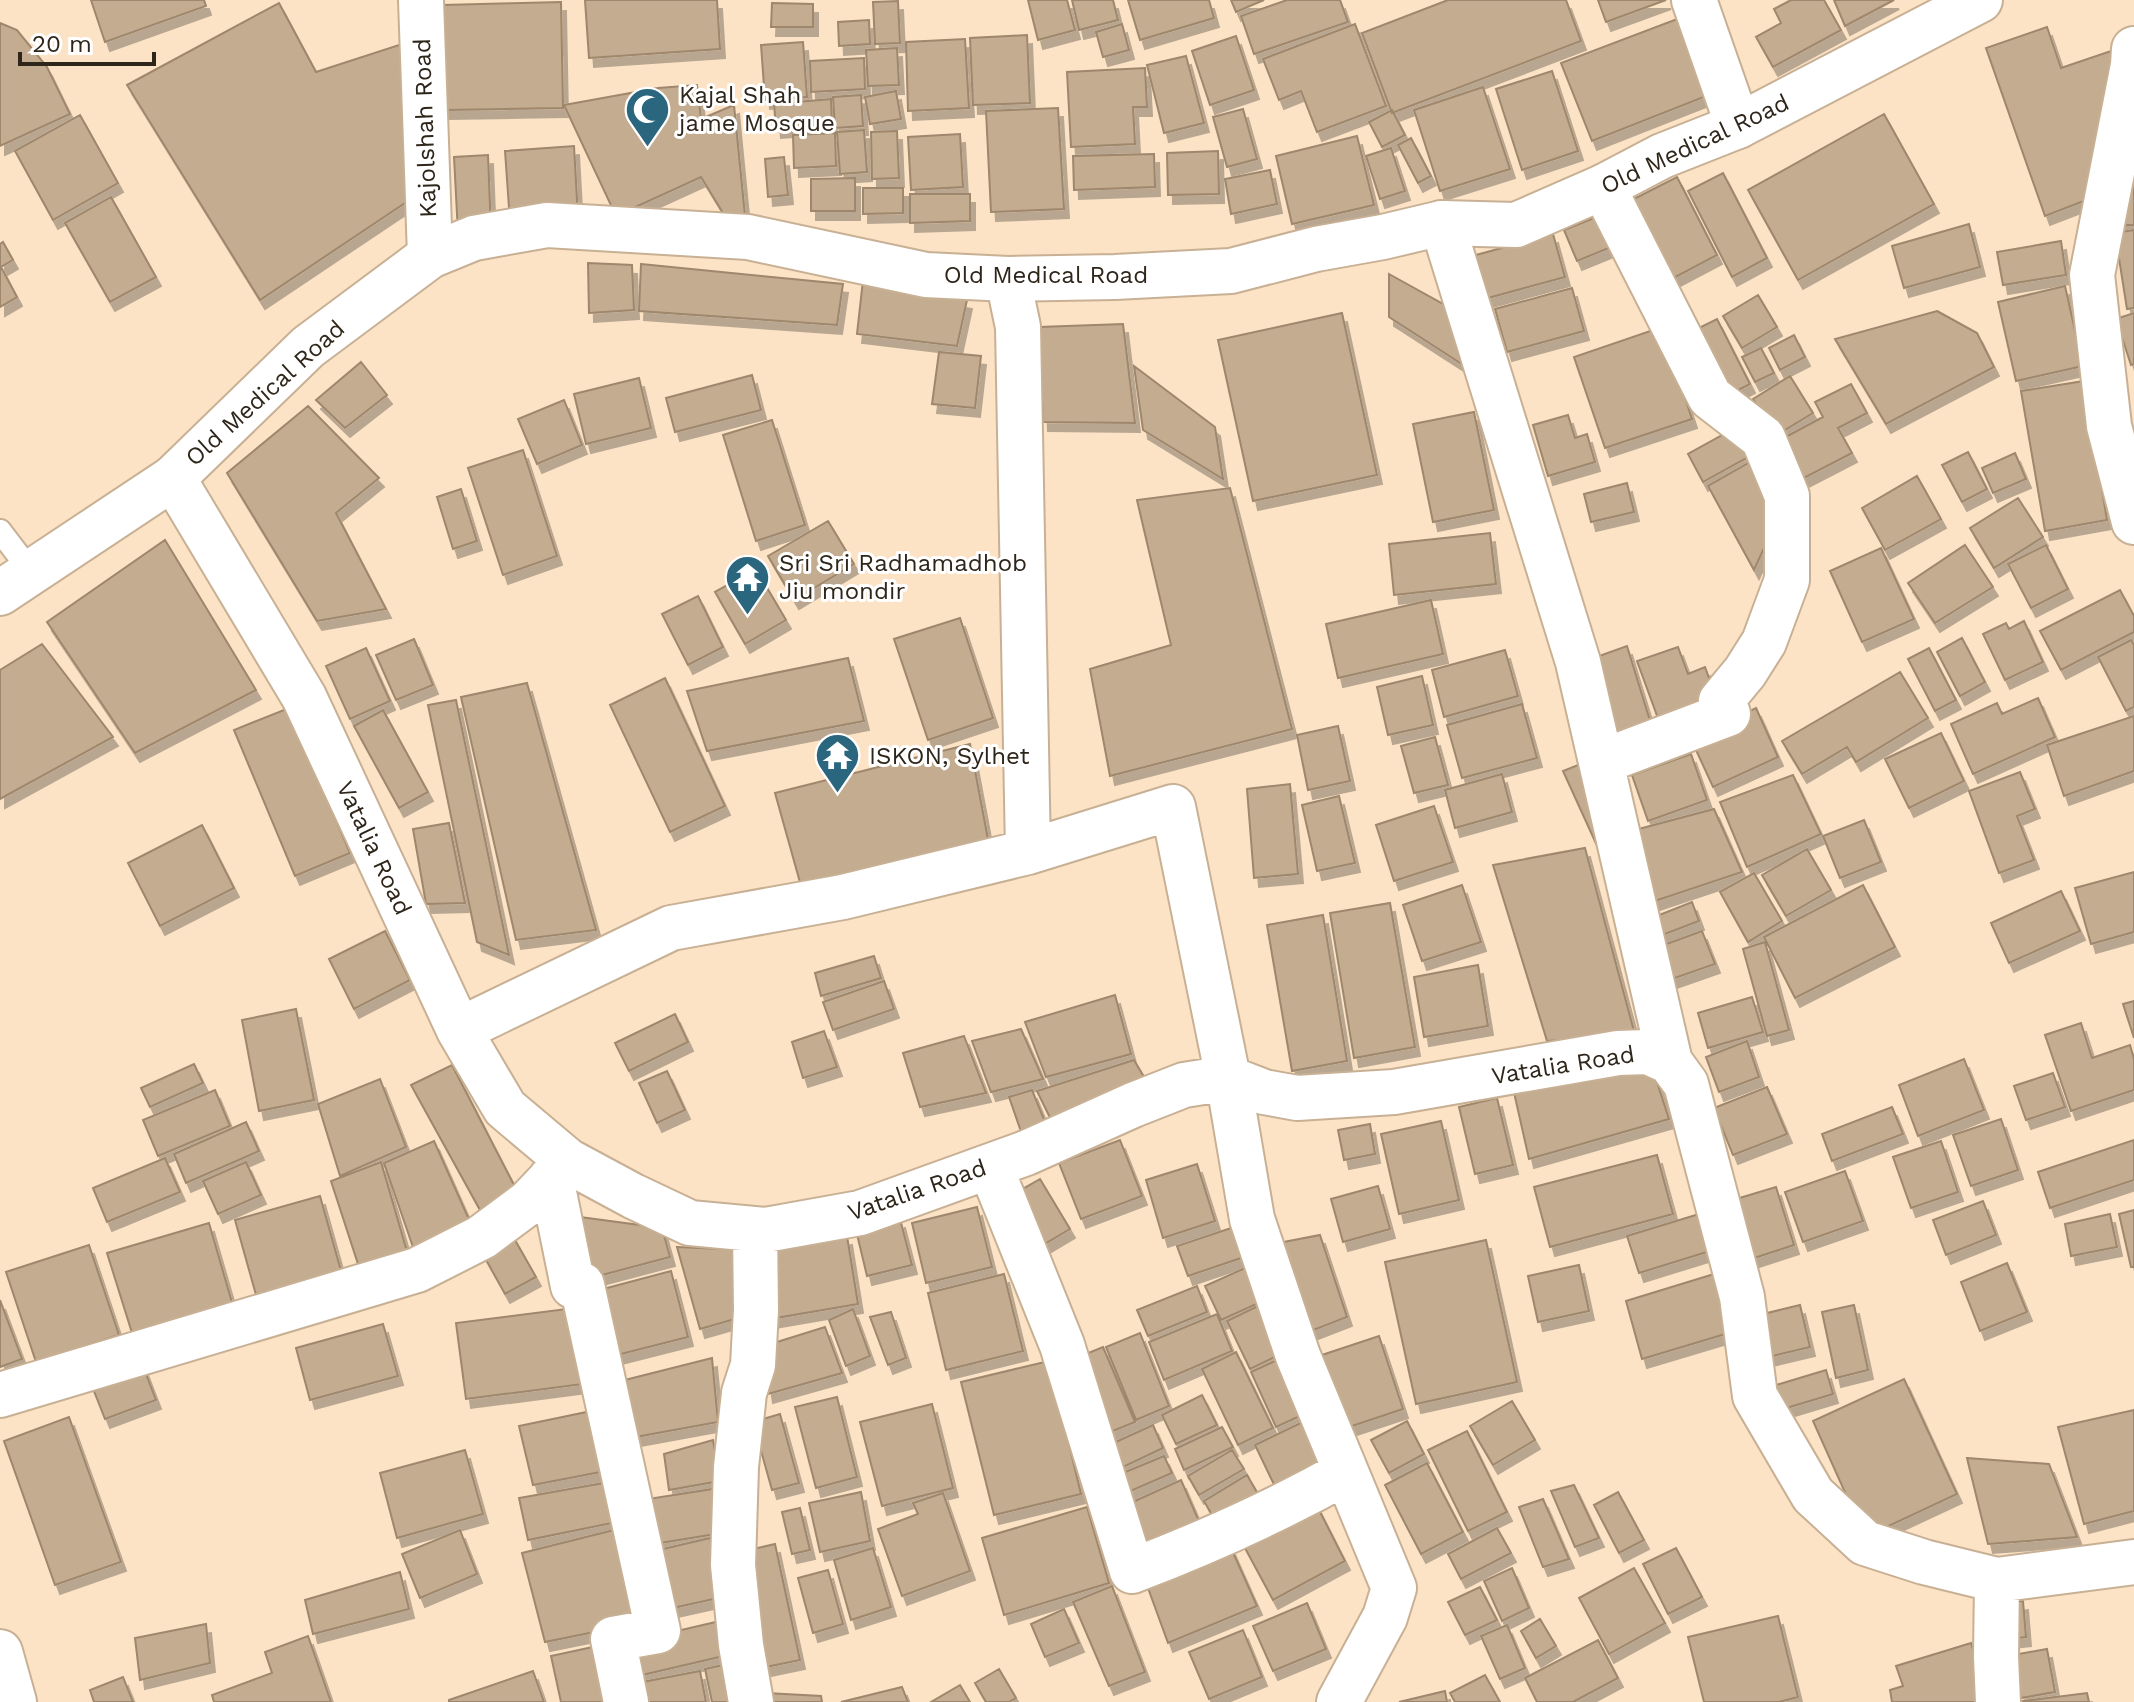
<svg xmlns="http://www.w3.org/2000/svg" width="2134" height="1702" viewBox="0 0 2134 1702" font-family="'Work Sans',sans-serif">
	<defs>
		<filter id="shadow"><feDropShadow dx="5" dy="9" stdDeviation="0" flood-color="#0004"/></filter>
	</defs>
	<rect width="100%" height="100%" fill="#fce3c6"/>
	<!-- building -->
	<path fill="#c4ac90" stroke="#9e876c" stroke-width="2" filter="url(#shadow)" d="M91,0H204L206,6L105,42Z
		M585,0H717L720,49L589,58Z
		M1028,0H1067L1075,30L1038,40Z
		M1072,0H1113L1118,20L1079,30Z
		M1128,0H1209L1214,18L1140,40Z
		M1231,0H1264L1236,12Z
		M1287,0H1340L1348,22L1254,54L1241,16Z
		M1448,0H1566L1581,41L1392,113L1362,33Z
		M1598,0H1666L1606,22Z
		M1791,0H1824L1841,30L1773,67L1756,37L1781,23L1774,9Z
		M1834,0H1894L1845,26Z
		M898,1L900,43L875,44L873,2Z
		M561,2L563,108L444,110L443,5Z
		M279,3L316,72L402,44L411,199L260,300L127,85Z
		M772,3L813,4V27H771Z
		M1685,16L1714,93L1592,141L1561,63Z
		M869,20L870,44L839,46L838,22Z
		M0,23L17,30L47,67L70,114L0,146Z
		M1122,24L1129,50L1103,57L1096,32Z
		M1355,24L1386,106L1317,132L1301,91L1279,100L1263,59Z
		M2047,27L2061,68L2114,50L2089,199L2045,216L1986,48Z
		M1027,35L1030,103L973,105L970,38Z
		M1236,36L1254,90L1210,105L1192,51Z
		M965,39L969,108L908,111L906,42Z
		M803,42L807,97L765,100L761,45Z
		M897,48L899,85L868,86L866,50Z
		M1186,56L1204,123L1164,133L1147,65Z
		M864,58L865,89L811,92L810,61Z
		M1145,68L1147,107H1133L1135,144L1071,147L1067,72Z
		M1552,71L1578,151L1522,170L1496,89Z
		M697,85L701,119L734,105L745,216L723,213L701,177L616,216L564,105L658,88Z
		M1483,87L1510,169L1440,191L1414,110Z
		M896,91L901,119L870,124L865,97Z
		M861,95L863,126L835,128L833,97Z
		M831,99L832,125L776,129L774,104Z
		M1058,108L1064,209L991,212L986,111Z
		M1243,109L1257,159L1227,167L1213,117Z
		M1392,110L1405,135L1382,147L1369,122Z
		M1884,114L1934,204L1798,280L1748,190Z
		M80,115L118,183L53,220L15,151Z
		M864,130L867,172L840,174L837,132Z
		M897,131L899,178L872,179L871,132Z
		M835,133L836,166L794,168L793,135Z
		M960,134L963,187L911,190L908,137Z
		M2134,135V225H2118Z
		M1357,136L1374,205L1292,224L1276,156Z
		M1411,138L1431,176L1418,183L1398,145Z
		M574,146L578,218L510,222L505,151Z
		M1391,148L1405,191L1380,199L1366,156Z
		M1218,151L1219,194L1168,195L1167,153Z
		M1154,154L1155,187L1074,190L1073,156Z
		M488,155L491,231L458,233L454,157Z
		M784,157L788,195L768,197L765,159Z
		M1270,170L1277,204L1231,214L1225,179Z
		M1723,173L1767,258L1732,277L1688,191Z
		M1677,177L1717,255L1668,281L1628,202Z
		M855,178V211H811V179Z
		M863,188H903V213L863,214Z
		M910,194H970V221L910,223Z
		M111,197L156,277L110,302L65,223Z
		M1609,212L1621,243L1577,261L1564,230Z
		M1969,224L1980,267L1904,288L1892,246Z
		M2134,230V308L2127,309L2115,233Z
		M1553,234L1565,277L1488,298L1476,255Z
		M2061,241L2066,275L2003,285L1997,252Z
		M3,242L13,260L1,267L17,297L0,307V244Z
		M588,263L632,265L634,310L589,313Z
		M641,264L843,284L837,325L639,311Z
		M1389,274L1461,314L1471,370L1389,317Z
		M863,280L967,300L957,346L857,334Z
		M2065,286L2083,366L2016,381L1998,302Z
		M1572,288L1584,331L1507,352L1495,309Z
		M1758,295L1777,327L1742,348L1723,316Z
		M1937,311L1977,333L1994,367L1886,424L1835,339Z
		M1342,313L1377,475L1253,501L1218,340Z
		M2134,313V364L2131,365L2116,319Z
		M1717,319L1750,384L1727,396L1693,331Z
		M1123,324L1135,423L1043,422L1039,327Z
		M1662,327L1692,419L1605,448L1574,357Z
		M1794,335L1805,357L1780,370L1769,348Z
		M1761,348L1774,373L1755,382L1742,357Z
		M939,352L981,356L975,408L932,404Z
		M361,362L387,395L345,428L316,400Z
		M1134,366L1215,427L1223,479L1143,430Z
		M752,375L761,410L675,432L666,398Z
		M1790,376L1813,413L1775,436L1753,399Z
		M639,378L651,428L586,444L574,394Z
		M2084,381L2107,520L2045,531L2021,391Z
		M1851,384L1867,413L1838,428L1852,453L1802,479L1780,440L1823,417L1815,402Z
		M564,400L582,445L537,464L518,419Z
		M308,406L379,478L336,513L386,609L317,621L227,473Z
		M1474,412L1494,510L1433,522L1413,424Z
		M1568,415L1575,438L1587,434L1595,462L1548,476L1533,425Z
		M772,420L805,525L756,541L723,435Z
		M1733,429L1748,457L1703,482L1688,454Z
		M523,450L557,556L503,575L468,468Z
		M1968,452L1987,489L1962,502L1942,465Z
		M2015,453L2026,479L1993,493L1982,468Z
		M1750,462L1779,515L1754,570L1708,486Z
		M1917,476L1941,519L1885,550L1862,508Z
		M1627,483L1634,512L1591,522L1584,494Z
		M1230,488L1292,729L1110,776L1090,669L1171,645L1137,500Z
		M461,489L477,541L453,549L437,497Z
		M2018,498L2043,537L1994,568L1970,528Z
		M828,521L854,564L794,600L768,556Z
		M1490,533L1496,584L1394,595L1389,544Z
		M165,540L256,690L135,753L47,622Z
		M1965,545L1993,587L1935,623L1908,583Z
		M2046,545L2068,589L2031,608L2008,564Z
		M1881,548L1914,619L1862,642L1830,571Z
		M756,569L786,620L745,644L715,592Z
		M2120,590L2134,616V632L2061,670L2040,631Z
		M698,596L723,647L688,665L662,614Z
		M1431,600L1443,654L1338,678L1326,624Z
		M960,618L993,718L928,740L894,639Z
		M2024,621L2043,662L2005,680L1983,634L2006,623L2009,629Z
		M1962,638L1985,682L1960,696L1937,652Z
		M414,639L433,685L396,700L376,655Z
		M2131,640L2134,645V707L2126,711L2098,657Z
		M42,644L113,737L0,799V670Z
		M1627,646L1655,737L1606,752L1582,675L1599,656Z
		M1678,647L1688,674L1705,667L1721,711L1663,732L1637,661Z
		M366,648L390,701L350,719L326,666Z
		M1929,648L1956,700L1935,711L1908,659Z
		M1505,650L1518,696L1444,717L1432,670Z
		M848,658L864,721L707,751L687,691Z
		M1900,672L1928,718L1856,762L1847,747L1802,774L1782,741Z
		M1422,676L1433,725L1388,735L1377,687Z
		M665,678L725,806L670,832L610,705Z
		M527,683L596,930L516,940L461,697Z
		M2038,698L2055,737L1973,774L1951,724L1997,703L2002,714Z
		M456,700L509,955L477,942L428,705Z
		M1522,704L1537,758L1462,778L1447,725Z
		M289,708L350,853L295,876L234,730Z
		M1756,708L1778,757L1713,787L1691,739Z
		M383,710L428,792L399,808L354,726Z
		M2134,716V771L2064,796L2047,745Z
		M1338,726L1350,781L1308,790L1297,735Z
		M1941,733L1964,781L1909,808L1885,759Z
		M1435,737L1448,785L1414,793L1401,746Z
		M970,744L990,850L803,893L775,793Z
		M1691,754L1707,800L1648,821L1632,775Z
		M1583,763L1616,840L1598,848L1563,771Z
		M2020,772L2035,809L2017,816L2034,860L1999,873L1969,791Z
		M1502,774L1512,812L1455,828L1445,790Z
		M1793,775L1821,834L1747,867L1720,802Z
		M1290,784L1298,874L1254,878L1247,789Z
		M1339,796L1355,863L1317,871L1302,805Z
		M1434,806L1453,862L1394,881L1376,825Z
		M1714,809L1742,872L1655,901L1635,830Z
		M1864,820L1881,862L1840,878L1823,836Z
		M449,823L465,903L426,904L413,829Z
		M202,825L234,888L160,926L128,863Z
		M1585,848L1635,1035L1547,1041L1493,865Z
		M1807,849L1831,890L1786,916L1762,875Z
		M2134,872V932L2091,944L2075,888Z
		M1754,873L1782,921L1748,942L1720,892Z
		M1462,885L1481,942L1422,961L1403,905Z
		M1863,885L1895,947L1795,998L1764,937Z
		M2061,891L2080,931L2009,963L1991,923Z
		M1692,902L1699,921L1657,937L1649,919Z
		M1390,903L1415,1047L1354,1058L1330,913Z
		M1323,915L1347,1061L1292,1071L1267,925Z
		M385,931L410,980L354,1009L329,959Z
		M1702,931L1715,964L1669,980L1658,947Z
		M1765,942L1789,1030L1767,1036L1743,949Z
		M874,956L881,978L821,996L815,973Z
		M1478,965L1488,1026L1424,1037L1414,977Z
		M884,981L894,1009L833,1030L823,1002Z
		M1115,995L1131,1054L1046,1077L1025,1022Z
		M1752,997L1763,1032L1708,1048L1698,1013Z
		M2134,1001V1038L2123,1004Z
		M296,1009L314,1100L259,1111L242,1020Z
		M675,1014L688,1042L629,1071L615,1043Z
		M2081,1023L2092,1058L2130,1045L2134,1059V1090L2071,1111L2045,1035Z
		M1021,1029L1043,1079L991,1092L972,1041Z
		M824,1031L837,1067L803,1078L792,1042Z
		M964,1036L986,1093L920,1107L903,1053Z
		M1747,1041L1759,1077L1719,1092L1706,1057Z
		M1964,1059L1984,1110L1918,1136L1899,1085Z
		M1134,1060L1153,1092L1057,1132L1037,1091Z
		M1650,1061L1669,1119L1529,1159L1513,1088Z
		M194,1064L203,1083L150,1107L141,1088Z
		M452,1065L515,1187L480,1210L411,1085Z
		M667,1071L685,1110L657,1123L639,1083Z
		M2053,1073L2065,1107L2026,1120L2014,1086Z
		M380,1079L406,1147L340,1176L318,1104Z
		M1767,1087L1787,1134L1733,1155L1714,1108Z
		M215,1090L230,1126L158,1156L143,1120Z
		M1032,1090L1050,1134L1025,1143L1009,1097Z
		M1497,1098L1513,1165L1475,1174L1459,1107Z
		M1892,1107L1903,1134L1832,1161L1822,1134Z
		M2001,1119L2018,1170L1971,1186L1953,1135Z
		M1441,1121L1459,1200L1399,1214L1381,1134Z
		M246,1122L259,1151L186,1183L174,1154Z
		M1370,1124L1375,1154L1344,1160L1338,1130Z
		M1120,1140L1142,1196L1081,1219L1059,1163Z
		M2134,1140V1180L2050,1208L2038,1172Z
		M434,1141L471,1224L414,1250L384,1163Z
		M1941,1141L1958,1192L1911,1208L1893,1157Z
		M1657,1155L1673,1214L1550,1247L1534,1187Z
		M165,1158L180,1192L107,1222L93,1188Z
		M246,1162L261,1195L218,1214L203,1181Z
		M381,1162L408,1255L358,1264L331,1181Z
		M1197,1164L1215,1221L1163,1238L1146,1180Z
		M1845,1171L1863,1221L1803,1242L1785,1192Z
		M1040,1179L1070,1229L1036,1249L1007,1198Z
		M1378,1186L1390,1229L1343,1242L1331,1199Z
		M1776,1187L1794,1245L1742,1262L1723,1203Z
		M320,1196L343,1278L258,1302L235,1220Z
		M1983,1201L1996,1235L1946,1255L1933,1220Z
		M977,1207L992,1267L926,1283L912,1223Z
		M2134,1210V1267H2131L2119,1214Z
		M1699,1214L1710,1251L1639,1273L1627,1236Z
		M2110,1214L2117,1247L2071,1256L2065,1224Z
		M565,1215L662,1228L670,1257L583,1280Z
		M900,1219L912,1265L867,1276L856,1230Z
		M209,1223L233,1306L133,1336L107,1253Z
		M1234,1227L1244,1257L1188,1276L1177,1246Z
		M1320,1235L1347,1317L1298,1336L1268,1245Z
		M847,1236L858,1304L770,1319L758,1252Z
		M515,1240L536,1277L505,1294L485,1258Z
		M1486,1240L1517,1382L1416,1404L1385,1262Z
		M89,1245L119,1335L36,1362L6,1272Z
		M677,1247L745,1250L749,1315L700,1329Z
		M2007,1263L2027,1312L1980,1331L1961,1282Z
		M1579,1265L1589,1311L1538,1322L1528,1276Z
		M1245,1268L1261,1302L1221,1320L1205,1286Z
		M671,1271L688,1337L609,1357L592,1292Z
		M1004,1274L1023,1351L946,1370L928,1293Z
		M1714,1274L1732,1332L1642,1359L1626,1301Z
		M1197,1286L1207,1312L1148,1336L1137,1310Z
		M0,1300L22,1359L0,1367Z
		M1260,1305L1283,1353L1250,1369L1227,1321Z
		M1800,1305L1810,1347L1764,1358L1755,1316Z
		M1854,1305L1868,1370L1836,1378L1822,1312Z
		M574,1308L583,1384L466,1399L456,1323Z
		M853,1309L870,1356L846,1366L829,1320Z
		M891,1312L906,1358L888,1365L870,1317Z
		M1217,1314L1232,1351L1164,1380L1149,1342Z
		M383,1324L398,1376L310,1400L296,1348Z
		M825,1327L842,1373L768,1394L761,1347Z
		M1140,1333L1169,1406L1136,1420L1106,1347Z
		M1379,1336L1403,1409L1334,1432L1310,1359Z
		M1103,1347L1135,1422L1103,1435L1071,1360Z
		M1236,1352L1273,1428L1238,1445L1202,1369Z
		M1288,1355L1313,1410L1276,1427L1251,1372Z
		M712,1358L718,1422L630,1438L613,1383Z
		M1049,1361L1081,1494L994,1515L961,1382Z
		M143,1366L156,1400L105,1419L92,1386Z
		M1826,1370L1833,1394L1780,1410L1773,1386Z
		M1904,1379L1957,1494L1865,1537L1813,1421Z
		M1202,1395L1217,1425L1176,1444L1162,1415Z
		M837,1397L857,1477L816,1488L795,1407Z
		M1512,1401L1535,1440L1493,1465L1470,1426Z
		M932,1404L953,1488L882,1506L860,1422Z
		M601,1409L616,1469L533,1485L519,1426Z
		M2134,1410V1511L2084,1524L2058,1427Z
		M780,1414L799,1483L772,1490L753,1422Z
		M69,1417L121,1562L55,1585L4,1441Z
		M1311,1418L1336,1470L1280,1497L1255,1445Z
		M1407,1421L1424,1454L1389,1473L1371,1440Z
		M1153,1425L1163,1448L1119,1469L1109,1445Z
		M1222,1427L1233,1447L1184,1470L1175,1449Z
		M1467,1431L1507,1512L1468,1531L1428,1450Z
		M713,1440L720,1481L669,1490L664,1454Z
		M465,1450L483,1514L397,1538L380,1473Z
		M1232,1450L1244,1469L1199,1495L1188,1476Z
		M1164,1456L1172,1473L1126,1493L1118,1475Z
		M1967,1458L2049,1464L2077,1537L1988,1544Z
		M1427,1463L1463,1532L1421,1554L1385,1485Z
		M1247,1475L1265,1506L1221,1531L1204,1501Z
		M1181,1480L1201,1526L1144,1552L1124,1506Z
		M615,1481L617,1522L528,1540L519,1498Z
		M1574,1485L1599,1538L1575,1547L1551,1491Z
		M719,1488L722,1533L654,1544L648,1499Z
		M861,1492L870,1541L820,1552L809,1503Z
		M1618,1492L1644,1540L1619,1553L1594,1505Z
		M943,1493L970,1571L902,1596L878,1529L918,1514L913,1503Z
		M1313,1498L1345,1561L1273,1600L1239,1537Z
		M1543,1499L1569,1559L1543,1567L1519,1507Z
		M1087,1507L1109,1583L1004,1615L982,1538Z
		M800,1508L810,1550L792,1554L782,1512Z
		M1497,1528L1511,1553L1461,1579L1448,1554Z
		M460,1530L477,1574L420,1598L402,1554Z
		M614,1530L639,1623L545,1642L522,1553Z
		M710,1538L723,1597L659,1611L646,1553Z
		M1227,1539L1257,1606L1168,1643L1144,1577Z
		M775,1544L800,1660L761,1668L736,1553Z
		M873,1548L891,1607L851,1620L834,1560Z
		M1676,1548L1702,1597L1668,1614L1643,1564Z
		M1512,1568L1529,1608L1502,1621L1484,1581Z
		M1634,1568L1665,1623L1609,1654L1579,1598Z
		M828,1570L843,1624L813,1633L798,1578Z
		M400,1572L409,1609L313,1634L305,1600Z
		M1112,1586L1145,1672L1109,1686L1073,1602Z
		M1480,1587L1497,1620L1465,1635L1448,1602Z
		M2023,1601L2026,1637L2009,1639L2006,1603Z
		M1307,1603L1326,1649L1273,1671L1253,1626Z
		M1064,1609L1079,1643L1045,1657L1031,1624Z
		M1778,1616L1798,1697L1779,1702H1704L1688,1637Z
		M1540,1619L1556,1646L1536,1658L1521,1631Z
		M720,1621L728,1655L625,1679L617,1645Z
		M206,1624L210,1663L140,1680L135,1638Z
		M1507,1625L1525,1668L1500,1679L1481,1636Z
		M1243,1630L1262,1677L1209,1699L1189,1652Z
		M308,1636L331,1702H214L212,1695L272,1673L265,1652Z
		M1598,1640L1618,1678L1573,1702H1537L1525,1678Z
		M1971,1643L1986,1693L1978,1702H1892L1890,1690L1903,1686L1896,1666Z
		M602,1645L614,1702H561L551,1656Z
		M2047,1649L2055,1692L2021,1698L2013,1655Z
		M736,1662L746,1702H712L705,1669Z
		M999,1669L1016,1698L1009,1702H986L975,1683Z
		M533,1671L544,1702H449V1700Z
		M700,1671L706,1702H635L632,1684Z
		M1485,1675L1500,1702H1455L1450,1693Z
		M123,1677L133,1702H94L90,1690Z
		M960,1685L970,1702H931Z
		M902,1687L908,1702H841Z
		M1445,1691L1447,1702H1399Z
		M766,1693L821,1696L822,1702H768Z
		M2087,1693L2089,1702H2016Z"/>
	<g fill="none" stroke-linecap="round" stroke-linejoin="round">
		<defs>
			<path id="lane" d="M0,531L32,573"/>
			<path id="street" d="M421,0L430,256
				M1694,0L1738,126
				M2134,49L2133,65L2092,275L2109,426L2134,522
				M1442,223L1578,662L1670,1062L1686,1084L1742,1297L1755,1396L1813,1495L1865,1543L1924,1562L1997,1580L2134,1562
				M1008,279L1018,327L1028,852
				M173,478L304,697L459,1030L505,1108L568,1161L633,1196L690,1223L765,1230L860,1213L1026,1153L1133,1105L1184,1085L1228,1078L1264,1092L1297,1098L1394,1092L1618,1053L1648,1052L1670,1062
				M1601,762L1728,714L1721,701L1745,672L1764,642L1787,580V496L1763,438L1710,397L1603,187
				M459,1030L671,928L843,897L1028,852L1173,807L1228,1078L1252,1219L1298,1356L1394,1588L1385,1617L1339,1702
				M990,1166L1062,1345L1132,1571C1208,1542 1275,1512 1346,1472
				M551,1178L573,1286L582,1285L658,1631L613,1639L626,1702
				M0,1395L417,1270L482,1237L529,1202L568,1161
				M1997,1580L1996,1657L1998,1702
				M0,1652L14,1702
				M751,1702L741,1645L733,1565L736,1467L744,1393L753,1365L756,1310L755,1229"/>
			<path id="secondary" d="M0,593L173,478L308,347L430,256L474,238L547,225L748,237L926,275L1008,279L1115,277L1231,271L1316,249L1383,237L1442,223L1516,225L1603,187L1662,156L1738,126L1980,0"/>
		</defs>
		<!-- lane casing -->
		<use href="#lane" stroke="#c8b094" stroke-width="26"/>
		<!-- street casing -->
		<use href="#street" stroke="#c8b094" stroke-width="48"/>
		<!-- secondary casing -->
		<use href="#secondary" stroke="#c8b094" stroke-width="48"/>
		<!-- lane -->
		<use href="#lane" stroke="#fff" stroke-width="22"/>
		<!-- street -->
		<use href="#street" stroke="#fff" stroke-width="44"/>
		<!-- secondary -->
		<use href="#secondary" stroke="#fff" stroke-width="44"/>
	</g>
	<!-- icons -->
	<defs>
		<symbol id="mosque-pin" viewBox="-11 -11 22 30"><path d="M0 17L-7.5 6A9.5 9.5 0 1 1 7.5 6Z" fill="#2a667e" stroke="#fff"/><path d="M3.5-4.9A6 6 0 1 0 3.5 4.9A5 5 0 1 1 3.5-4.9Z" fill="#fff"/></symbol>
		<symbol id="temple-pin" viewBox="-11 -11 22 30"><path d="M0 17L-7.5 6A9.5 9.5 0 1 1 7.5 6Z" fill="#2a667e" stroke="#fff"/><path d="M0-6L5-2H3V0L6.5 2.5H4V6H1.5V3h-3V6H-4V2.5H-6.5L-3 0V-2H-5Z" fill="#fff"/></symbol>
	</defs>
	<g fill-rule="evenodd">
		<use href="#mosque-pin" x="622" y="84" width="51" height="69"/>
		<use href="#temple-pin" x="722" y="552" width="51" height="69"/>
		<use href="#temple-pin" x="812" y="730" width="51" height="69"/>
	</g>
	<g text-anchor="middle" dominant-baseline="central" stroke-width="6" stroke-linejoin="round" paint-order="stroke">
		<!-- poi labels -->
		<g font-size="24" fill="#2f261b" stroke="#fff" text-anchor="start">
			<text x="679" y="95">Kajal Shah<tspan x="679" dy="28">jame Mosque</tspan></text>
			<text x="779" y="563">Sri Sri Radhamadhob<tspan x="779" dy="28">Jiu mondir</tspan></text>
			<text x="869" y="756">ISKON, Sylhet</text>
		</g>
		<!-- street labels -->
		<g font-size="24" fill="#2f261b" stroke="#fff">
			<text transform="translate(425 128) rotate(-92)">Kajolshah Road</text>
			<text transform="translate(1695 144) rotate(-25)">Old Medical Road</text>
			<text x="1046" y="275">Old Medical Road</text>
			<text transform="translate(265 393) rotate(-42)">Old Medical Road</text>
			<text transform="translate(374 848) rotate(65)">Vatalia Road</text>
			<text transform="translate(1563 1065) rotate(-9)">Vatalia Road</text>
			<text transform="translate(917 1190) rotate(-19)">Vatalia Road</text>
		</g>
	</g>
	<!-- scale -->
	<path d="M20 52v12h134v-12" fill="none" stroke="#2f261b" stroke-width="4"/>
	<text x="32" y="52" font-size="24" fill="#2f261b" stroke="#ffffff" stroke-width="6" paint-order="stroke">20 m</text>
</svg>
